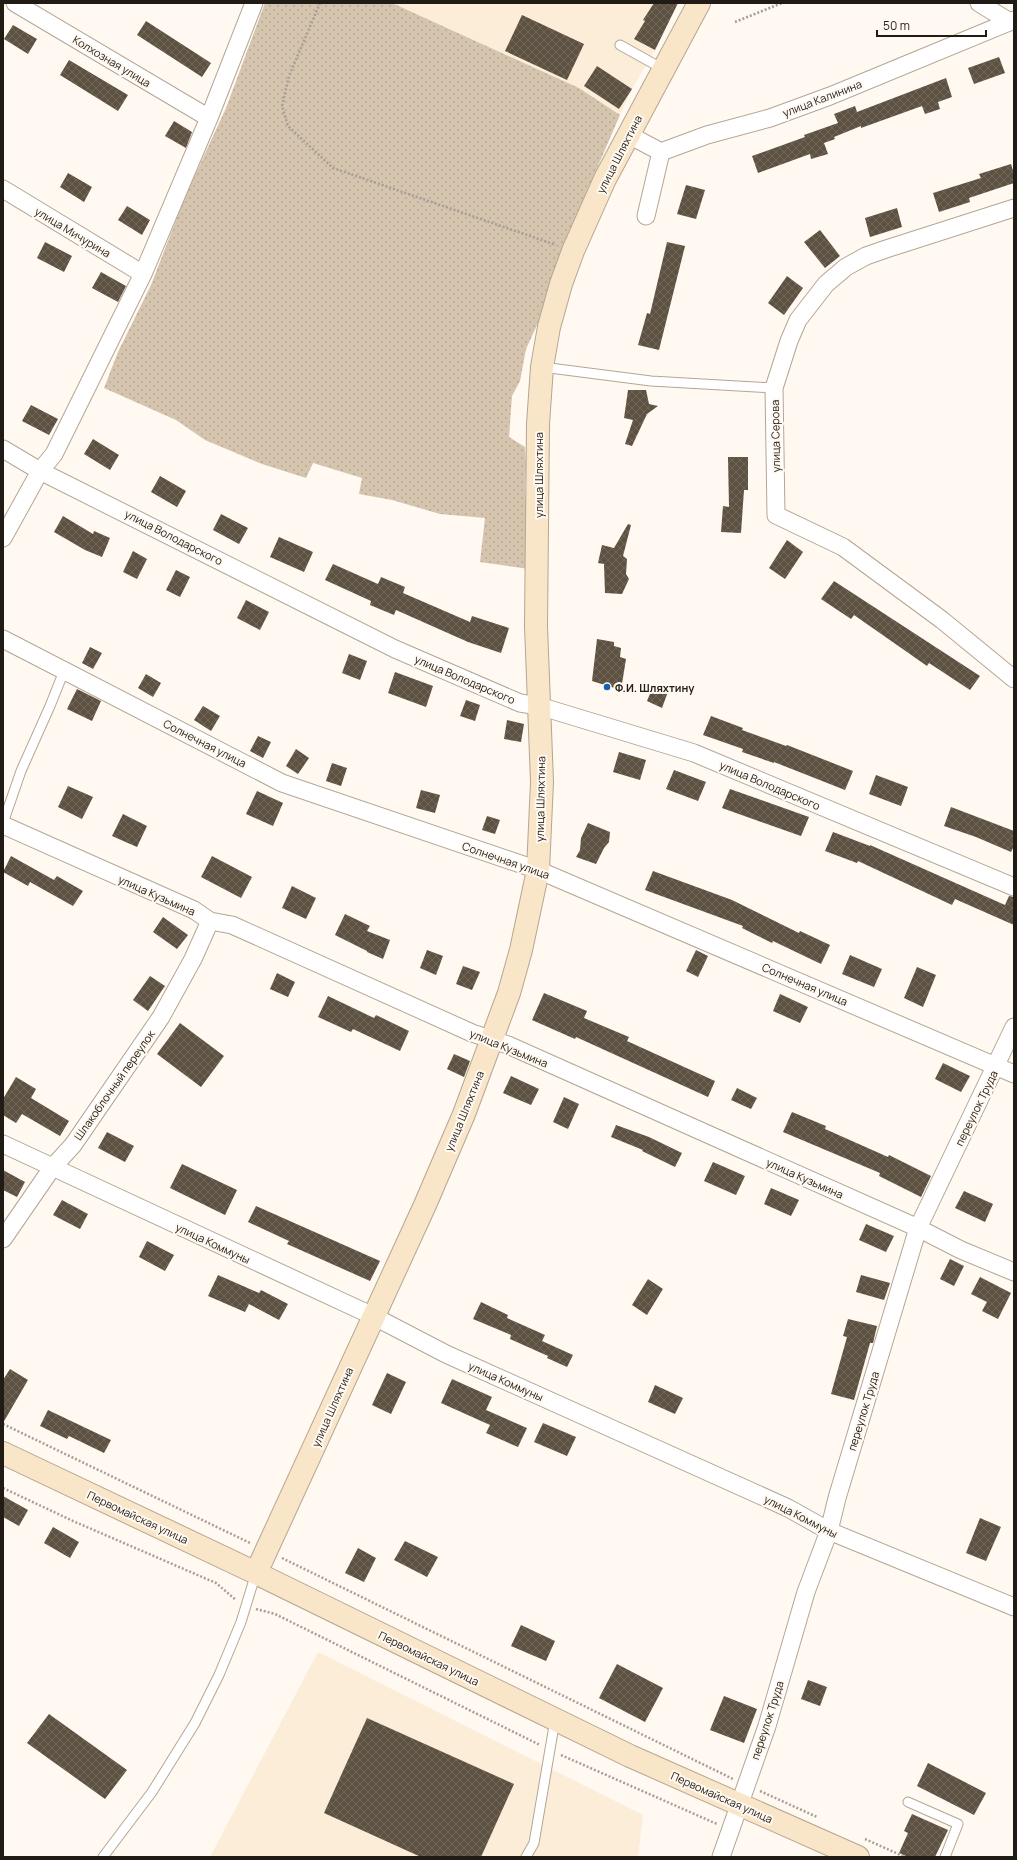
<svg xmlns="http://www.w3.org/2000/svg" width="1017" height="1860" viewBox="0 0 1017 1860" font-family="Manrope,sans-serif">
	<defs>
		<pattern id="garden-dots" width="8" height="8" patternUnits="userSpaceOnUse"><rect width="8" height="8" fill="#d5c4ae"/><path d="M2 2h.1M6 6h.1" fill="none" stroke="#b7a895" stroke-width="1.8" stroke-linecap="round"/></pattern>
		<pattern id="building-cross-hatch" width="8" height="8" patternUnits="userSpaceOnUse"><rect width="8" height="8" fill="#5d5141"/><path d="M0 0l8 8M0 8l8-8" fill="none" stroke="#706659"/></pattern>
	</defs>
	<rect width="100%" height="100%" fill="#fff9f1"/>
	<!-- built -->
	<path fill="#fcedd8" d="M391,3H678L655,50L632,89L620,115L579,88Z
		M318,1652L643,1815L638,1857H210Z"/>
	<!-- garden -->
	<path fill="url(#garden-dots)" d="M265,3H392L579,88L620,115L559,256L538,323L526,349L520,381L512,396L509,437L525,447L526,465L525,486L529,569L480,562L485,518L440,514L392,500L359,494L362,478L313,463L306,478L262,464L205,440L176,420L104,388L118,352L151,285L185,197L226,108Z"/>
	<!-- building -->
	<path fill="url(#building-cross-hatch)" d="M654,3H678L655,50L634,39L645,21L643,20Z
		M522,15L584,44L567,80L505,51Z
		M146,21L211,63L202,77L137,35Z
		M13,25L37,39L28,54L4,39Z
		M999,57L1005,73L974,84L968,68Z
		M69,60L128,95L118,111L60,75Z
		M597,66L632,89L619,109L584,86Z
		M946,78L952,97L938,102L940,109L925,114L922,106L861,128V126L834,137L835,139L824,143L828,154L811,159L810,154L758,173L752,156L805,137L804,135L838,123L834,114L855,106L857,112Z
		M174,121L192,132L186,148L165,136Z
		M1011,164L1014,174V183L969,198L970,202L939,212L933,193L981,178L979,174Z
		M68,173L92,187L84,202L60,187Z
		M686,185L705,190L696,219L677,214Z
		M127,206L150,220L142,235L118,220Z
		M897,208L902,227L870,237L865,218Z
		M820,230L840,256L825,268L804,242Z
		M45,242L72,256L64,272L37,258Z
		M667,242L685,246L659,350L638,345L647,313L650,314Z
		M101,272L126,286L118,302L92,288Z
		M787,276L803,288L784,315L768,303Z
		M628,390H646L649,404L658,406L647,414L632,446L625,444L633,420L624,418Z
		M31,405L58,419L49,435L22,421Z
		M93,439L119,455L110,470L84,454Z
		M728,457H748V490H744L741,533L721,532L723,506L729,507Z
		M160,476L186,491L177,507L151,492Z
		M221,514L248,528L239,544L213,530Z
		M63,516L93,534L94,531L110,538L102,557L85,550L54,532Z
		M628,524L631,525L623,556L627,559L626,574L629,579L622,594L605,593L604,564L598,563L602,545L614,548Z
		M279,537L313,552L304,572L270,557Z
		M787,540L803,552L785,579L769,568Z
		M133,551L147,559L137,579L123,572Z
		M333,564L378,584L381,577L405,587L403,593L470,622L472,616L509,628L501,653L468,642L396,610L394,615L370,605L371,601L325,580Z
		M176,570L190,577L180,597L166,590Z
		M834,581L980,676L970,690L929,663L927,666L854,615L851,619L821,599Z
		M246,600L269,612L260,630L237,618Z
		M597,639L614,642V646L621,648L620,657L626,659L621,690L592,681Z
		M90,647L102,653L93,669L82,663Z
		M349,654L367,661L360,680L342,673Z
		M395,672L433,686L426,707L388,693Z
		M146,674L161,683L153,697L138,688Z
		M654,684L669,689L662,708L647,701Z
		M77,689L101,701L92,721L67,709Z
		M466,700L480,705L475,721L460,716Z
		M203,706L220,716L211,731L194,720Z
		M711,716L743,728L742,730L786,746L787,745L853,771L845,790L774,762V763L742,752L743,749L703,735Z
		M507,720L524,724L521,742L504,739Z
		M258,736L271,742L263,758L250,751Z
		M296,749L309,758L298,774L286,766Z
		M619,752L646,760L640,780L613,772Z
		M332,763L347,768L341,786L326,781Z
		M674,770L706,782L698,801L666,789Z
		M876,775L908,787L901,806L869,794Z
		M68,786L93,797L82,819L58,807Z
		M730,789L809,817L801,836L722,808Z
		M421,790L440,795L435,813L416,808Z
		M257,791L283,803L273,826L246,814Z
		M951,807L1014,831V846L1011,852L976,837L944,826Z
		M123,814L147,826L137,847L112,836Z
		M487,816L500,820L495,834L482,830Z
		M588,823L610,832L609,842L604,848L596,864L576,857L580,850L581,838Z
		M833,832L870,846V845L1005,905L1009,896L1014,897V925L955,899L952,905L858,861L857,863L825,851Z
		M11,856L54,880L57,876L83,891L73,906L30,882L28,886L3,872Z
		M212,856L252,877L241,898L201,877Z
		M653,871L732,900L799,933L800,931L830,945L821,964L773,941L772,943L742,928L743,926L645,890Z
		M292,886L316,898L306,919L282,908Z
		M345,914L370,926L367,931L390,940L383,959L367,952V951L335,935Z
		M163,917L188,935L177,949L153,932Z
		M427,950L443,956L436,975L420,968Z
		M696,950L708,956L698,977L686,971Z
		M850,955L882,969L874,987L842,974Z
		M463,966L480,972L472,990L456,984Z
		M917,967L936,975L923,1007L904,998Z
		M277,973L295,982L288,997L270,989Z
		M150,976L165,986L148,1011L133,1000Z
		M544,993L587,1011L584,1018L629,1037L627,1041L715,1081L708,1097L576,1037L575,1039L532,1020Z
		M780,994L808,1007L800,1023L773,1011Z
		M328,996L374,1018L376,1015L409,1031L400,1051L353,1029L351,1032L318,1017Z
		M180,1023L224,1056L201,1087L157,1054Z
		M454,1054L470,1061L464,1077L447,1069Z
		M943,1063L970,1076L961,1092L935,1079Z
		M511,1076L539,1089L531,1105L503,1093Z
		M16,1077L36,1089L31,1098L69,1121L60,1136L22,1114L16,1123L3,1115V1099Z
		M737,1088L757,1098L751,1109L731,1100Z
		M564,1097L579,1104L568,1129L553,1122Z
		M792,1112L826,1126L825,1129L888,1157L889,1155L931,1176L921,1197L879,1176L880,1173L783,1132Z
		M616,1125L649,1137L682,1153L675,1167L642,1151L643,1150L611,1137Z
		M107,1132L134,1146L125,1162L98,1148Z
		M713,1162L745,1176L736,1195L704,1181Z
		M182,1164L237,1190L225,1215L170,1188Z
		M3,1170L25,1182L17,1197L3,1190Z
		M771,1188L799,1200L791,1216L764,1204Z
		M964,1191L993,1204L985,1222L955,1208Z
		M62,1200L88,1214L80,1229L53,1215Z
		M256,1206L380,1261L370,1281L287,1244L289,1241L248,1222Z
		M866,1224L894,1236L886,1252L859,1240Z
		M147,1241L174,1255L165,1271L139,1257Z
		M950,1259L964,1266L954,1286L940,1279Z
		M218,1275L259,1293L261,1290L288,1304L279,1320L249,1304L245,1312L208,1296Z
		M861,1275L890,1283L884,1300L856,1292Z
		M980,1277L1011,1293L998,1319L982,1311L987,1302L971,1294Z
		M648,1279L663,1289L647,1315L632,1305Z
		M481,1302L508,1315L507,1318L545,1335L542,1341L573,1355L567,1367L547,1358L548,1356L510,1339L511,1335L473,1319Z
		M848,1319L877,1326L873,1343H870L854,1400L831,1394L847,1337L843,1336Z
		M10,1369L28,1380L3,1423V1380Z
		M387,1373L406,1382L391,1414L372,1405Z
		M452,1379L492,1397L486,1410L527,1428L518,1447L486,1433L490,1425L441,1403Z
		M655,1385L683,1398L675,1414L648,1402Z
		M48,1410L111,1440L104,1453L69,1436L67,1439L40,1426Z
		M543,1423L576,1437L567,1456L534,1442Z
		M3,1496L28,1510L19,1526L3,1517Z
		M980,1518L1001,1527L986,1561L966,1553Z
		M53,1527L79,1542L70,1558L44,1543Z
		M405,1541L438,1557L427,1577L394,1560Z
		M358,1548L376,1558L364,1582L345,1573Z
		M521,1625L555,1641L546,1661L511,1646Z
		M617,1664L663,1688L645,1722L599,1698Z
		M808,1680L827,1687L820,1706L801,1699Z
		M724,1696L757,1709L744,1743L710,1730Z
		M49,1714L127,1770L105,1799L27,1743Z
		M367,1718L514,1784L481,1857H421L324,1813Z
		M928,1763L986,1793L974,1815L917,1786Z
		M912,1814L948,1830L935,1857H908L899,1853L908,1833L904,1831Z"/>
	<g fill="none" stroke-linecap="round" stroke-linejoin="round">
		<defs>
			<path id="service" d="M620,45L663,69
				M542,367L651,381L774,388
				M3,823L21,771L50,706L64,671
				M908,1802L958,1824L945,1857
				M103,1857L152,1792L195,1723L219,1675L241,1622L256,1573
				M526,1857L534,1843L555,1720"/>
			<path id="minor" d="M15,3L209,118
				M979,3L1010,22
				M629,135L661,152L707,135L770,118L830,96L1014,20
				M3,189L143,274
				M1014,208L886,249L866,256L846,267L826,284L798,320L789,341L774,388L776,515L843,547L942,620L1014,679
				M646,216L661,152
				M3,449L40,471L395,649L520,703L539,706L694,753L1014,887
				M3,538L40,471L54,454L143,274L209,118L254,3
				M3,639L282,783L538,870L1014,1074
				M3,825L194,910L210,921L232,925L472,1033L508,1045L918,1228L961,1250L1014,1272
				M3,1144L373,1316L446,1354L788,1508L829,1531L1014,1607
				M3,1239L52,1168L73,1145L161,1017L193,959L210,921
				M721,1857L767,1726L806,1592L829,1531L837,1498L918,1228L1014,1027"/>
			<path id="secondary" d="M3,1453L256,1573L630,1756L858,1857
				M256,1573L425,1205L464,1114L509,993L521,950L538,870L542,782L536,626L538,424L542,367L549,327L561,284L573,251L605,179L699,3"/>
		</defs>
		<!-- service casing -->
		<use href="#service" stroke="#b4a694" stroke-width="11"/>
		<!-- minor casing -->
		<use href="#minor" stroke="#b4a694" stroke-width="19"/>
		<!-- secondary casing -->
		<use href="#secondary" stroke="#b4a694" stroke-width="24"/>
		<!-- path -->
		<path stroke="#a59f98" stroke-width="2.5" stroke-dasharray="2 2" stroke-linecap="butt" d="M320,3L289,76L282,106L288,126L333,168L556,245
			M735,22L782,3
			M3,1424L250,1543
			M3,1488L73,1521L216,1583L236,1600
			M282,1558L733,1779
			M256,1609L275,1614L540,1745
			M561,1755L717,1824
			M760,1791L817,1817
			M865,1839L905,1857"/>
		<!-- service -->
		<use href="#service" stroke="#fff" stroke-width="9"/>
		<!-- minor -->
		<use href="#minor" stroke="#fff" stroke-width="17"/>
		<!-- secondary -->
		<use href="#secondary" stroke="#f9e5c7" stroke-width="22"/>
	</g>
	<!-- markers -->
	<circle fill="#175faf" stroke="#fff9f1" stroke-width="1.5" cx="607" cy="687" r="4"/>
	<g text-anchor="middle" dominant-baseline="central" stroke-width="4" stroke-linejoin="round" paint-order="stroke">
		<!-- street labels -->
		<g font-size="11" fill="#201b14" stroke="#fff9f1">
			<text transform="translate(112 61) rotate(31)">Колхозная улица</text>
			<text transform="translate(822 98) rotate(-21)">улица Калинина</text>
			<text transform="translate(619 154) rotate(-63)">улица Шляхтина</text>
			<text transform="translate(73 232) rotate(31)">улица Мичурина</text>
			<text transform="translate(775 436) rotate(-91)">улица Серова</text>
			<text transform="translate(538 475) rotate(-90)">улица Шляхтина</text>
			<text transform="translate(174 537) rotate(27)">улица Володарского</text>
			<text transform="translate(465 679) rotate(23)">улица Володарского</text>
			<text transform="translate(205 743) rotate(27)">Солнечная улица</text>
			<text transform="translate(770 785) rotate(23)">улица Володарского</text>
			<text transform="translate(540 799) rotate(-89)">улица Шляхтина</text>
			<text transform="translate(506 860) rotate(19)">Солнечная улица</text>
			<text transform="translate(157 895) rotate(24)">улица Кузьмина</text>
			<text transform="translate(805 984) rotate(23)">Солнечная улица</text>
			<text transform="translate(509 1048) rotate(22)">улица Кузьмина</text>
			<text transform="translate(114 1085) rotate(-55)">Шлакоблочный переулок</text>
			<text transform="translate(976 1108) rotate(-64)">переулок Труда</text>
			<text transform="translate(464 1111) rotate(-68)">улица Шляхтина</text>
			<text transform="translate(805 1178) rotate(24)">улица Кузьмина</text>
			<text transform="translate(213 1243) rotate(25)">улица Коммуны</text>
			<text transform="translate(506 1381) rotate(24)">улица Коммуны</text>
			<text transform="translate(332 1407) rotate(-66)">улица Шляхтина</text>
			<text transform="translate(863 1411) rotate(-73)">переулок Труда</text>
			<text transform="translate(801 1516) rotate(27)">улица Коммуны</text>
			<text transform="translate(138 1517) rotate(25)">Первомайская улица</text>
			<text transform="translate(429 1658) rotate(26)">Первомайская улица</text>
			<text transform="translate(767 1720) rotate(-72)">переулок Труда</text>
			<text transform="translate(722 1797) rotate(24)">Первомайская улица</text>
		</g>
		<!-- poi labels -->
		<g font-size="11" font-weight="bold" fill="#201b14" stroke="#fff9f1" text-anchor="start">
			<text x="615" y="687">Ф.И. Шляхтину</text>
		</g>
	</g>
	<!-- border -->
	<rect width="1017" height="1860" fill="none" stroke="#201b14" stroke-width="8"/>
	<!-- scale -->
	<path d="M877 30v6h109v-6" fill="none" stroke="#201b14" stroke-width="2"/>
	<text x="883" y="30" font-size="12" fill="#201b14" stroke="#fff9f1" stroke-width="3" paint-order="stroke">50 m</text>
</svg>
